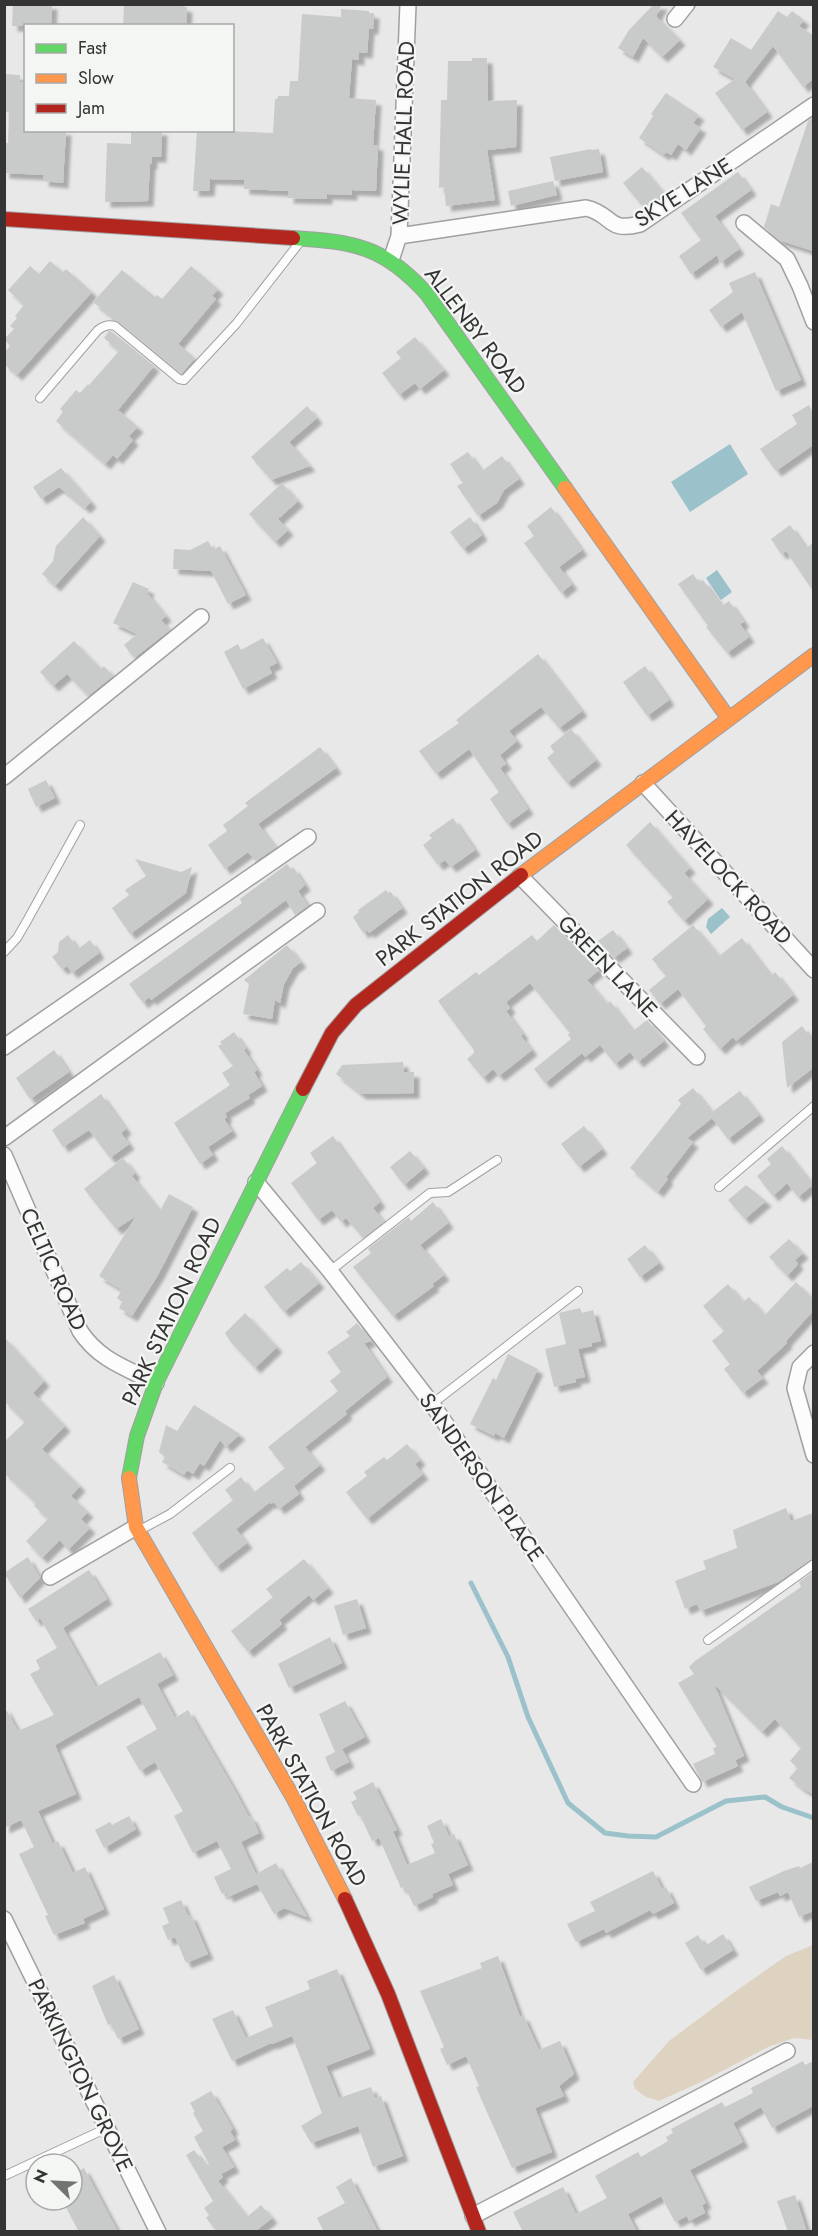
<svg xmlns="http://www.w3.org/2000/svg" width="818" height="2236" viewBox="0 0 818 2236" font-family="Jost,sans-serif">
	<defs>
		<filter id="shadow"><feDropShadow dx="5.5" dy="5.5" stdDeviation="1.5" flood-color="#0004"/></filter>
	</defs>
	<rect width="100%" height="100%" fill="#e8e8e8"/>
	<!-- green -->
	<path fill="#ded2c0" d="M813,1945V2040L794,2038L768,2047L703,2081L659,2101L646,2097L635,2089L633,2082L669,2041L736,1991L786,1956Z"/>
	<!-- water -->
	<path fill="#9bc1ca" d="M730,444L748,474L690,512L671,482Z
		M717,570L732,592L721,600L706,578Z
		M722,908L730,917L711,934L706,927L708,919Z"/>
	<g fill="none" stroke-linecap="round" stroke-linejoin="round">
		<!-- stream -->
		<path stroke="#9bc1ca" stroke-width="5" d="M471,1583L508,1657L528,1717L568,1803L605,1833L628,1836L656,1837L726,1801L765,1797L782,1807L814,1818"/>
	</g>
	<!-- building -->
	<path fill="#c9caca" filter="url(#shadow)" d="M13,4H52L51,26H12Z
		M124,4H171L187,7L186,26H123Z
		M654,4H662L656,16L680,40L662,57L643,38L633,57L618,48L629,30Z
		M341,9L369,11V13H374L373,29H369L367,53L359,52V60L352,59L349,98L376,100L373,145H378L376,191L352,190V195L327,194V199L288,198L289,191L244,189V180L210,179L209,191H193L197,130L273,133L275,99H277L278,96H289L290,81H298L302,14L341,17Z
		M778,11L787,17L792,11L804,20L799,26L813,35V79L803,87L773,46L745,82L767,112L742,130L715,93L735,79L713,67L731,38L751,50Z
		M472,58H487L488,101L517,100L516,147L487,150L495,200L446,206L444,187L439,188L441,100H447L448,61H472Z
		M4,74L20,75V82H26V130H66L63,183L43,181L44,175L4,173V143H8L9,112H4Z
		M666,93L699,115L693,123L701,128L686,150L678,144L671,155L666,152L664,155L639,138L653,116L651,114Z
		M813,117V251L779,240L764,227L771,204L779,207L808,121Z
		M131,130H162L161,157H152V164H150L148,201L105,202L107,143L131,144Z
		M591,149V150L599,149L603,172L555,181L550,157Z
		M642,167L665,195L645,209L623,183Z
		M738,172L751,190L715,216L739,249L720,263L717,255L691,274L679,256L701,240L681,213Z
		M553,181L557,195L511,206L508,191Z
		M50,261L63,272L66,269L92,292L17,375L4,364V353L10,346L4,339L14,329L10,326L17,318L15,316L24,305L8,290L30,266L39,274Z
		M191,266L218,289L212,296L216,299L178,344L195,358L182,373L93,302L122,270L155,297L157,295L162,299Z
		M755,272L801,380L776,391L742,312L721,327L709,310L733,292L729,283Z
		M109,331L112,332L154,366L118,410L138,427L129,436L133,440L117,459L113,455L105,464L56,421L63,412L60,409L76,390L80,393L88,384L89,385L119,351L104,338Z
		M415,337L444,370L420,389L415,383L399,395L382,373L401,358L396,352Z
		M809,405L813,413V445L776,471L760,449L797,424L792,415Z
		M307,406L317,418L289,442L310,466L271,480L251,457Z
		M468,452L482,471L502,456L519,479L504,490L497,503L478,516L457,486L463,483L450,464Z
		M61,468L91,502L85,508L59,487L41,499L33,487Z
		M282,483L298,501L278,519L288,530L275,542L249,514Z
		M551,507L582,550L559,567L572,584L561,593L524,543L534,536L527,526Z
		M83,517L100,536L55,586L42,574L53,561L56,546Z
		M470,517L482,535L463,549L450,532Z
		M790,525L806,548L813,543V591L786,551L781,554L771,539Z
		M208,541L213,550L220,546L246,595L228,604L211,571L173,569L174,549L190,550Z
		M693,574L699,583L703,580L722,606L729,601L744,622L740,624L749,637L727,653L706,627L708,626L678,584Z
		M133,582L149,589L147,593L166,616L161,620L170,630L134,658L124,645L137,634L113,623Z
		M263,638L277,663L269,667L272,673L243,689L224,652L238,644L241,650Z
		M74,641L101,669L104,666L113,676L88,696L67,674L53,686L40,672Z
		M538,654L582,711L559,728L541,707L509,731L517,741L500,755L506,764L500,768L528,809L507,824L490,799L499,792L469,749L436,774L419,751L459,723L456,720Z
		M645,666L669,700L647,716L623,682Z
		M571,729L596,760L567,783L547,758L554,752L550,746Z
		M320,747L336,768L258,824L276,848L256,861L248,852L225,869L208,845L227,831L223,825L248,806L245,803Z
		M46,780L55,798L36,807L28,789Z
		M453,818L475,850L451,867L445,860L438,865L423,845L432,838L429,835Z
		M650,822L690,868L684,873L708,899L684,921L667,902L673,897L626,845Z
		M135,859L181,872L192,867L186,893L130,934L112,908L129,895L125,890L146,876Z
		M287,864L291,869L293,867L305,885L298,891L308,906L295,915L286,900L151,1000L149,997L143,1003L129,984L242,903L240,899Z
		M386,890L388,893L390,891L402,908L369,933L367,930L363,933L353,917L359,912L358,910Z
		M554,925L599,970L587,980L607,1004L610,1001L633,1031L647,1020L664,1041L638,1062L630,1052L615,1064L600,1045L585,1057L582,1053L545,1083L534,1069L571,1039L568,1035L570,1033L530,983L506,1002L510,1008L506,1011L523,1034L521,1036L532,1050L499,1076L493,1069L483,1078L467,1059L474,1053V1050L438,1001L476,972L479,975L532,935L537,941Z
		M693,925L719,956L742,938L771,976L775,972L793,995L736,1041L733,1037L720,1049L703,1029L706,1026L678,989L660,1004L649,990L666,976L652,959Z
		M613,930L627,948L614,958L598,941Z
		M68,935L78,949L90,940L99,953L72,973L67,966L62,969L52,957L58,952L59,942Z
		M287,945L301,962L293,968L284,984L280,1003L275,1000L272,1019L243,1014L249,984L244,980Z
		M802,1026L813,1041V1068L787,1088L782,1042Z
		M234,1032L246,1048L244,1050L257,1070L254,1072L262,1086L248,1095L250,1098L225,1113L227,1117L224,1119L232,1131L208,1147L213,1155L200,1164L174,1123L230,1085L222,1073L233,1066L218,1046L222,1044L220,1042Z
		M54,1050L69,1072L30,1099L16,1078Z
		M403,1062L404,1072H414V1093L361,1094L336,1074L342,1065Z
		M693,1088L712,1112L740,1091L759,1115L728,1139L712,1118L687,1138L693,1142L666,1177L668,1179L658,1192L630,1168L681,1104L678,1100Z
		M101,1094L126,1129L121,1133L129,1144L110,1158L89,1130L63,1147L52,1130Z
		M584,1126L602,1149L579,1167L561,1144Z
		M333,1136L380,1202L373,1208L384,1222L363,1238L346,1218L341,1222L332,1210L318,1220L291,1183L317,1163L310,1153Z
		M782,1146L813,1185L798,1197L787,1183L773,1196L757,1176L771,1164L767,1159Z
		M410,1151L424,1168L404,1185L390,1167Z
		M123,1158L135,1173L132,1176L160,1211L169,1194L193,1207L158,1275L132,1316L119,1308L122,1302L117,1298L122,1290L99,1276L136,1216L116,1229L84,1189Z
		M746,1185L766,1201L745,1219L728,1200Z
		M433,1202L448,1223L420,1245L444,1275L432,1284L434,1286L393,1316L353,1267L371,1253L368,1249L370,1247L409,1217L411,1221Z
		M789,1239L803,1253L795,1260L798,1264L787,1276L769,1257Z
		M645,1245L659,1263L640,1277L627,1259Z
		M301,1262L319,1283L284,1312L264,1287L287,1268L290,1271Z
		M796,1282L813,1299V1311L786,1341L787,1343L757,1371L763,1378L743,1393L724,1369L730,1364L712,1341L724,1331L703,1306L728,1284L743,1302L749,1297L765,1315Z
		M580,1308L582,1313L593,1310L601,1341L591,1343L592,1346L578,1349L585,1377L575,1379L576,1382L554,1387L545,1349L566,1344L559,1313Z
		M245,1313L277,1347L255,1368L230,1341L225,1333Z
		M357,1323L371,1341L364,1343L387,1377L345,1411L347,1414L305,1447L320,1465L294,1486L299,1494L279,1509L274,1502L271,1504L270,1502L236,1529L247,1543L216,1567L192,1533L233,1500L225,1490L241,1477L253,1493L285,1468L268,1447L338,1391L330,1381L341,1372L327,1352L350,1336L346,1332Z
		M4,1337L44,1381L33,1393L65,1426L42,1449L80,1486L71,1496L88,1512L81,1519L90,1528L68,1550L60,1540L42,1558L26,1541L48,1519L34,1506L36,1503L4,1473V1442L25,1422L4,1401Z
		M508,1354L538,1369L504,1438L495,1433L494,1436L470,1424L493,1378L496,1380Z
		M194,1405L240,1434L226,1447L220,1440L204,1466L200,1463L193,1474L187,1470L184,1475L162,1462L165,1457L159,1452L166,1425L177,1431Z
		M407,1444L420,1460L415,1464L423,1474L367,1519L346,1492L367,1476L364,1472L384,1457L387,1460Z
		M786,1508L791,1521L813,1513V1558L778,1582L700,1611L697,1604L685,1609L675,1581L706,1569L703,1561L737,1548L733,1530Z
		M28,1557L40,1578L20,1598L4,1573Z
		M304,1559L328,1588L313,1600L309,1595L279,1620L282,1624L248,1652L231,1631L273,1597L266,1589Z
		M89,1570L107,1599L63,1628L96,1687L160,1652L173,1675L157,1684L175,1718L188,1710L234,1789L249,1817L251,1816L259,1833L241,1842L256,1874L276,1863L307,1917L284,1908L274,1914L257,1884L228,1897L226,1892L222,1894L214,1877L231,1869L217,1841L193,1853L174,1816L183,1811L155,1762L140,1771L126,1747L157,1729L139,1697L55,1745L76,1794L38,1811L53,1844L58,1841L73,1873L85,1867L104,1909L83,1919L85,1923L54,1935L45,1916L48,1915L19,1854L34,1847L21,1820L4,1828V1706L18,1731L54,1715L30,1674L40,1669L36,1660L57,1648L40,1618L36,1621L28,1609Z
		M813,1572V1794L802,1788L789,1778L798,1768L790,1761L801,1748L775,1719L762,1732L714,1684L744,1756L735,1760L738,1766L702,1782L693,1764L715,1754L713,1748L717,1747L678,1683L694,1674L689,1667L695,1661L801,1587L799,1582Z
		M357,1599L366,1628L343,1635L334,1606Z
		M330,1637L342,1663L289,1688L278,1664Z
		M345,1701L365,1737L342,1749L349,1762L331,1771L325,1757L335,1752L319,1714Z
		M373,1782L397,1830L393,1831L407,1865L435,1853L431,1844L434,1843L427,1826L441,1819L449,1836L454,1834L468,1865L448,1874L453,1885L432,1894L433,1897L414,1906L405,1887L401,1888L379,1838L372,1841L360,1815L358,1816L351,1802L357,1799L353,1792Z
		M129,1816L136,1829L104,1848L95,1830L110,1822L112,1825Z
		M813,1862V1911L799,1917L788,1892L780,1896L778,1892L756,1901L749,1887L784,1871L799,1866L800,1868Z
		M653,1871L662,1889L666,1887L674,1903L653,1914L650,1910L606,1933L604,1929L576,1942L567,1924L595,1911L590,1902Z
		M181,1900L188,1916L191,1915L208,1954L186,1963L175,1937L168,1940L162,1926L169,1923L163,1908Z
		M723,1934L733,1950L701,1970L685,1943L698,1935L705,1946Z
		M498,1956L520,2017L523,2015L539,2050L560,2041L574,2074L559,2086L564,2096L535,2108L552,2152L512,2168L486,2110L476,2087L479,2086L466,2056L447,2065L440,2049L444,2047L420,1991L482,1968L480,1963Z
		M337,1969L370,2049L326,2066L339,2098L371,2087L375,2098L381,2096L403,2156L373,2167L358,2126L311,2143L301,2126L322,2113L292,2036L272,2044L271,2043L232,2061L212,2019L233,2010L246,2038L273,2026L265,2007L310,1989L307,1981Z
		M114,1975L139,2029L118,2039L111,2024L108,2025L92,1986Z
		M803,2061L805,2065L813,2061V2106L772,2128L761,2107L733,2123L743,2142L690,2170L706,2203L702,2205L705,2213L689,2221L687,2216L675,2222L661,2196L628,2214L637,2232H523L513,2212L563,2187L576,2214L607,2198L595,2176L638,2152L641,2157L668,2141L666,2137L673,2133L671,2129L722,2102L725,2107L753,2093L751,2088Z
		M211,2091L233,2129L230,2131L235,2140L222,2147L234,2167L221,2174L223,2177L218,2181L247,2217L261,2205L272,2218L257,2230L259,2232H217L206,2218L209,2215L204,2208L213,2201L186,2155L194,2150L206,2165L209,2164L194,2137L203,2131L193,2113L195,2112L190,2103Z
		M84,2168L103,2204L118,2232H79L62,2200H72V2175Z
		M351,2178L378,2232H324L317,2218L345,2203L336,2187Z
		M795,2195L807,2232H788L777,2201Z"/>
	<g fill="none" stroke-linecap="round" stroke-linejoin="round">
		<defs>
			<path id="lane" d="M40,398L98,330C103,326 108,324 115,326L179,379L184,380L236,324L300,242
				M4,952L17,938L28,919L80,825
				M719,1187L814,1106
				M330,1271L430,1193L448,1192L497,1160
				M432,1404L578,1291
				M140,1530L170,1514L230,1468
				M708,1640L814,1564
				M4,2176L107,2128"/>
			<path id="street" d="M675,19L687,4
				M744,223L787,259L800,286L814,322
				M399,236L586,208C613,214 607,233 640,224L814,105
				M391,260L399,236L408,4
				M4,777L201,617
				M643,783L814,970
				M520,876L697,1057
				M4,1047L308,837
				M4,1138L317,911
				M4,1155L80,1331C99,1360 126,1368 156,1383
				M256,1182L330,1271L432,1404L693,1784
				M814,1353L800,1367L795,1388L814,1455
				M50,1577L136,1527
				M4,1919L158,2232
				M473,2216L787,2051"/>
			<path id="fast" d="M293,238C354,242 384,246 427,294L565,488
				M129,1478L137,1436L156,1383L303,1089"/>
			<path id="slow" d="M565,488L729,719
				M521,875L814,655
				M129,1478L136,1527L294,1799L345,1899"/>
			<path id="jam" d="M4,219L293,238
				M303,1089L332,1033L356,1005L521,875
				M345,1899L388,1994L479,2232"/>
		</defs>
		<!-- lane casing -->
		<use href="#lane" stroke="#a0a0a0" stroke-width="10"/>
		<!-- street casing -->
		<use href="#street" stroke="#a0a0a0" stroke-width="18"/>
		<!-- fast casing -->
		<use href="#fast" stroke="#a0a0a0" stroke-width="16"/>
		<!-- slow casing -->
		<use href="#slow" stroke="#a0a0a0" stroke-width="16"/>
		<!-- jam casing -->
		<use href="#jam" stroke="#a0a0a0" stroke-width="16"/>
		<!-- lane -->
		<use href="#lane" stroke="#fcfcfc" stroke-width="8"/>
		<!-- street -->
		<use href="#street" stroke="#fcfcfc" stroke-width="15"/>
		<!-- fast -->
		<use href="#fast" stroke="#63d668" stroke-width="14"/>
		<!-- slow -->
		<use href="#slow" stroke="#ff974d" stroke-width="14"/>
		<!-- jam -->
		<use href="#jam" stroke="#b3261e" stroke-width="14"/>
	</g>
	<g text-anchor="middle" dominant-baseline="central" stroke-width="4.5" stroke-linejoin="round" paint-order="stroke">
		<!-- street labels -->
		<g font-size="22" fill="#333433" stroke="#f4f6f4">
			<text transform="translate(403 133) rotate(-88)">WYLIE HALL ROAD</text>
			<text transform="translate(683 192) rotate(-32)">SKYE LANE</text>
			<text transform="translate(476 330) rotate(53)">ALLENBY ROAD</text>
			<text transform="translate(729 877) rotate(47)">HAVELOCK ROAD</text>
			<text transform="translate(459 898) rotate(-38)">PARK STATION ROAD</text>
			<text transform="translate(608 966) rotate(46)">GREEN LANE</text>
			<text transform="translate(54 1269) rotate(66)">CELTIC ROAD</text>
			<text transform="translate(171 1311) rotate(-65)">PARK STATION ROAD</text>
			<text transform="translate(482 1477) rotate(55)">SANDERSON PLACE</text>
			<text transform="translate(312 1795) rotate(61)">PARK STATION ROAD</text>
			<text transform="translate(81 2075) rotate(64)">PARKINGTON GROVE</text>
		</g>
	</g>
	<!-- border -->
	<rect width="818" height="2236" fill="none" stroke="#333433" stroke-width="12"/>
	<!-- legend -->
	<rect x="24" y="24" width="210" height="108" fill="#f4f6f4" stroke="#a7a8a7" stroke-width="1.5"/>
	<rect x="36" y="44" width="30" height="9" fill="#63d668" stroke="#a7a8a7" stroke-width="1.5"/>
	<text x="78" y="54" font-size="18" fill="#333433">Fast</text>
	<rect x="36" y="74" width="30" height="9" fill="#ff974d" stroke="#a7a8a7" stroke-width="1.5"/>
	<text x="78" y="84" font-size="18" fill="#333433">Slow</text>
	<rect x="36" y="104" width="30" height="9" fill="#b3261e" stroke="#a7a8a7" stroke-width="1.5"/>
	<text x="78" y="114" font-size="18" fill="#333433">Jam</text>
	<!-- north arrow -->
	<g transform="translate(54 2182) rotate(294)"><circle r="28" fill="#f4f6f4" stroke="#a7a8a7" stroke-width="1.5"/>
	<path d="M0-4.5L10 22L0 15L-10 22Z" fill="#727372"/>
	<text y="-9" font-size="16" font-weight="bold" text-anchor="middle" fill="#333433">N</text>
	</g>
</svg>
